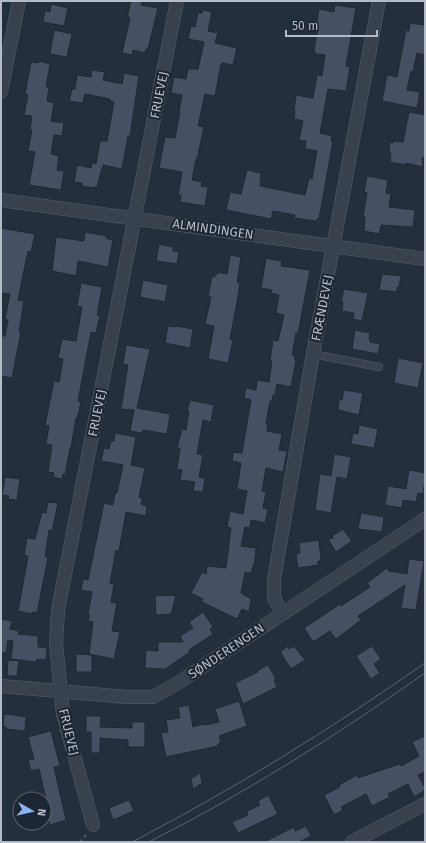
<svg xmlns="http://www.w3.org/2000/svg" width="426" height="843" viewBox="0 0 426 843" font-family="'Fira Sans',sans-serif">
	<rect width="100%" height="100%" fill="#242f3e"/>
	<!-- building -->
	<path fill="#455162" stroke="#1f2835" d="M131,1H142L141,5L158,8L148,49H146L145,53L133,50L132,55L122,53L130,18H128V13Z
		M51,4L68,8L64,26L43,22L45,11L50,12Z
		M335,5L356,8L346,66L350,67L346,91L328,89L320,133L332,136L331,141H333L319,219H317L316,221L294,218L295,215L273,211L271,219L226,210L230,192L241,194L247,170L261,173L260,186L305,195L309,178L312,179L317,151L305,149L306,141L299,140L303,121L294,119L295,111H294L296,95L313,98L317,75L322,76L325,55L316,54L314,50L318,27H316L319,9L334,12Z
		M203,10L212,12L208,31L218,33L215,43L237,48L233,65L222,63L221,64L215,96L205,94L198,126L204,127L197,159H196L192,180L202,182L201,186L208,187L205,206L180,202L181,195H178L182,172L159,168L165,137L175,138L180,112L179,111L182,95L171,93L174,77L186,79L188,69H198L204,42L188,39L191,26L195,27L198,13H202Z
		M410,23L425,25V55L417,53L413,72L411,71L407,90L420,92L417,108L382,101L387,75L397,77L406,30L409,31Z
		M54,30L72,34L67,57L50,54Z
		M39,61L50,64L46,87H49L47,101L54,103L51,121L64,123L62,136L54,135L51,154L59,156L57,170L64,171L61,190L29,185L35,152L28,151L32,130H30L32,116L24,115L28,95L25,94L31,62L38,63Z
		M92,70L105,72L103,80L122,84L124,73L139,76L130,136H128L122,169L103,165L97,187H93V188L82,186V183L74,182L77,165L91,168L92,163L96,164L100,141H107L114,102L110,101V99L85,94L83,103L69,101L72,89H75L77,75L91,77Z
		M409,112L425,115V158L422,157L423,167L406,163V165L390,162L391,153H389L390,142L393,143V141L403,142Z
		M367,176L388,180L386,193L391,194L389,207L415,210L413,227L381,225L379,234L364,231L365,217H363L367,193L364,192Z
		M1,228L35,234L31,252L28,251L18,300L24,301L19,332H21L12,378L1,376V336H5L8,320L5,319L10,294L1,293Z
		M85,232L107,236L106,238L113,240L108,267L78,261L76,276L52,271L56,237L84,241Z
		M159,244L173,247V251L179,252L177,264L156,261Z
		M230,255L241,257L237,282H240L237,302L230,339L233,340L228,363L208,359L214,326L205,324L211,297H208L212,276L215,277V274L217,275V272L227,274Z
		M266,258L282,261L281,266L310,270L298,334L296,333L292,355H295L294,359L296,360L291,387L277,384L275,395H273L272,401H270L266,424H268L267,431L282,434L279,450L287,451L283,472L266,468L262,491L266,492L263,508L268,509L265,523L251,520L250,528L245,527L241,546L256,548L255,560L251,573L245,572L241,593L251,599L249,612L242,609L237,619L202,602L203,599L191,593L202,572L206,574L207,566L226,568L231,528L227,527L230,511L243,514L247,491L237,489L241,463L232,461L233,452L242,453L251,400L244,398L246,388L256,390L257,380L269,382L272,361H270L273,340L278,341L284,315L276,313L279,295L271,293L272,290L261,288Z
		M382,274L401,276L399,287H397V292L379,290Z
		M143,280L168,285L165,302L140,297Z
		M81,283L102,287L97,315H100L96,333L91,332L78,401L81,402L77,419L76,418L71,448H70L65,475L63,474L62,479L53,477L54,473L48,472L52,445L46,444L49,426L45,425L54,381L59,382L63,359L58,358L62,339L76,341L82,307L77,306Z
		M344,289L368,293L362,321L353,319L354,313L342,311L343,302H341Z
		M168,326L176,327V326L193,329L190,348L165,343Z
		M355,330L370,333L369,340L371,341L370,342L380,344L378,354L352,349Z
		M126,345L150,349L137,408L170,414L167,434L143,430L142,433L130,431L134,410L121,409L128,365L123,364Z
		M398,358L423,363L418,388L394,383Z
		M344,390L363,393L359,415L338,410L339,400H342Z
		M190,400L214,405L211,422L203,420L197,454L203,455L199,477L205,478L203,492L193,491L195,482L180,480L182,470L177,469L180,448H177L182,429L186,430L189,411H187Z
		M359,425L378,429L374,448L351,444L353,433L358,434Z
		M115,433L136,437L131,465L145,468L139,497L142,498L141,504L147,506L146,516L126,512L119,551L116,550L110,583L114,584L111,602L117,603L112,631L120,632L114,659L89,654L93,622L88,621L90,615L88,614L92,592L81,590L83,579L88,580L104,503L113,505L115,493H117L123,465L101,461L104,448L109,449L111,441H114Z
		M334,454L351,457L347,479L337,477L331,513L315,510L320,474L331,476Z
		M409,470L425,473V486H424L423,494L418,493L416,502L403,500L402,508L385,505L388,486L406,489Z
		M5,477L20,479L17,500L8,499L9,496L2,495Z
		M48,502L58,503L52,531L49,530L45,557L48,558L37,613L32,612V614L18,611L28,556L24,555L27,538L35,539L42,512L46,513Z
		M361,513L384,517L382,532L358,529Z
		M343,529L352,541L336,552L328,539L333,538L332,536Z
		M319,540L321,561H318V565L298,568L296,554L300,553L299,543Z
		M409,559L424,561L416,610L401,608L405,585L358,616L361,620L336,639L330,631L313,642L304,628L340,604L341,606L370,587L367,583L387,568L389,571L407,574Z
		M176,595L171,614L156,615L155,596Z
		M203,612L213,627L210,629L213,634L189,650L190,652L165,669L145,668L146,650L158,651V642H183L180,636L193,628L189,622Z
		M1,619L12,621L10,629L19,631L18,634L38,636V647L47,648L46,660L37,659L36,662L11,659L13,641L8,640L6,653L1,652Z
		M288,646L289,649L294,646L305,660L291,669L280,652Z
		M372,646L381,659L374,664L380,673L371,679L356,656Z
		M76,654L92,655V672H76Z
		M8,660L19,661L17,676H7Z
		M268,665L276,679L274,680L277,687L243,704L235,683L258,672L257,671Z
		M239,701L247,726L219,736L221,743L218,744V746L166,757L161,733L168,732L166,720L180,718L178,707L189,705L193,727L203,724L206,725L219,722L215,709Z
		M8,714L26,717L25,731L6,729V727H3L4,715Z
		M86,716H101L100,727L132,728V722H145V747H128V740L100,738V753H91V732H86Z
		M51,731L58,758L60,766L54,767L66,820L50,825L45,808H48L39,769L31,771L28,760L34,759L28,737Z
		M425,736V772L418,775L425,788V790L414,797L408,784L388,794L390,797L372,806L366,794L341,807L343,810L334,815L324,795L340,787L339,785L357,775L358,778L400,764L401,766L419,756L412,742Z
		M200,773L202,783L193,789L191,779Z
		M268,795L278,814L238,833L232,822L248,815L246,812L260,805L258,801Z
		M129,800L134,811L113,820L109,808Z
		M306,826L311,836L299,842H264L294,827L295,831Z"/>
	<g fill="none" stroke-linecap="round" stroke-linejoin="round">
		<defs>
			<path id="lane" d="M313,354L379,367"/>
			<path id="street" d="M1,92L19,1
				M1,200L425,259
				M282,613L274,598V579L313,354L379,1
				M1,686L126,697H153L178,683L425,519
				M93,825L63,714L56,643L58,610L177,1
				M352,842L425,804"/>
		</defs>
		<!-- lane casing -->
		<use href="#lane" stroke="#565f6c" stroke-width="8"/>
		<!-- street casing -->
		<use href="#street" stroke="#565f6c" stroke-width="14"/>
		<!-- path -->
		<path stroke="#44595c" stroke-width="2" stroke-dasharray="3 3" stroke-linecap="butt" d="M80,842L87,834"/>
		<!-- lane -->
		<use href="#lane" stroke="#38414e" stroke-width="7"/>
		<!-- street -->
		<use href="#street" stroke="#38414e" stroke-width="13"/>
		<!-- tram -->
		<path stroke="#5a6575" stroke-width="1" d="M132,842C234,789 331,729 425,663
			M149,842C246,793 337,735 425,673"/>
	</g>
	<g text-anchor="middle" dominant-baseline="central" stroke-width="4" stroke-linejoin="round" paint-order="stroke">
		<!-- street labels -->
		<g font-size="13" fill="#b4bcc9" stroke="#1d2633">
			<text transform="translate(159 95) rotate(-79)">FRUEVEJ</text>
			<text transform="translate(213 229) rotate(8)">ALMINDINGEN</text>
			<text transform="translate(322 308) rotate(-79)">FRÆNDEVEJ</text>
			<text transform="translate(97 413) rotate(-79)">FRUEVEJ</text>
			<text transform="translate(226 651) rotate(-34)">SØNDERENGEN</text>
			<text transform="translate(69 732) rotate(76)">FRUEVEJ</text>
		</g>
	</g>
	<!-- border -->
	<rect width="426" height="843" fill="none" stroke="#b4bcc9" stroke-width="4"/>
	<!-- north arrow -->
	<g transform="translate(32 811) rotate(98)"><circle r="19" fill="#1d2633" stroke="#59626f"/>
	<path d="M0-3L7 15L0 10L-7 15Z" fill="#8ab4f8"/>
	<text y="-6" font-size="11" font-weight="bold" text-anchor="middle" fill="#b4bcc9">N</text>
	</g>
	<!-- scale -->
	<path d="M286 30v6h91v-6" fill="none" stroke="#b4bcc9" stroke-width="2"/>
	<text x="292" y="30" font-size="12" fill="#b4bcc9" stroke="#1d2633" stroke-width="3" paint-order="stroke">50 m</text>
</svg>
